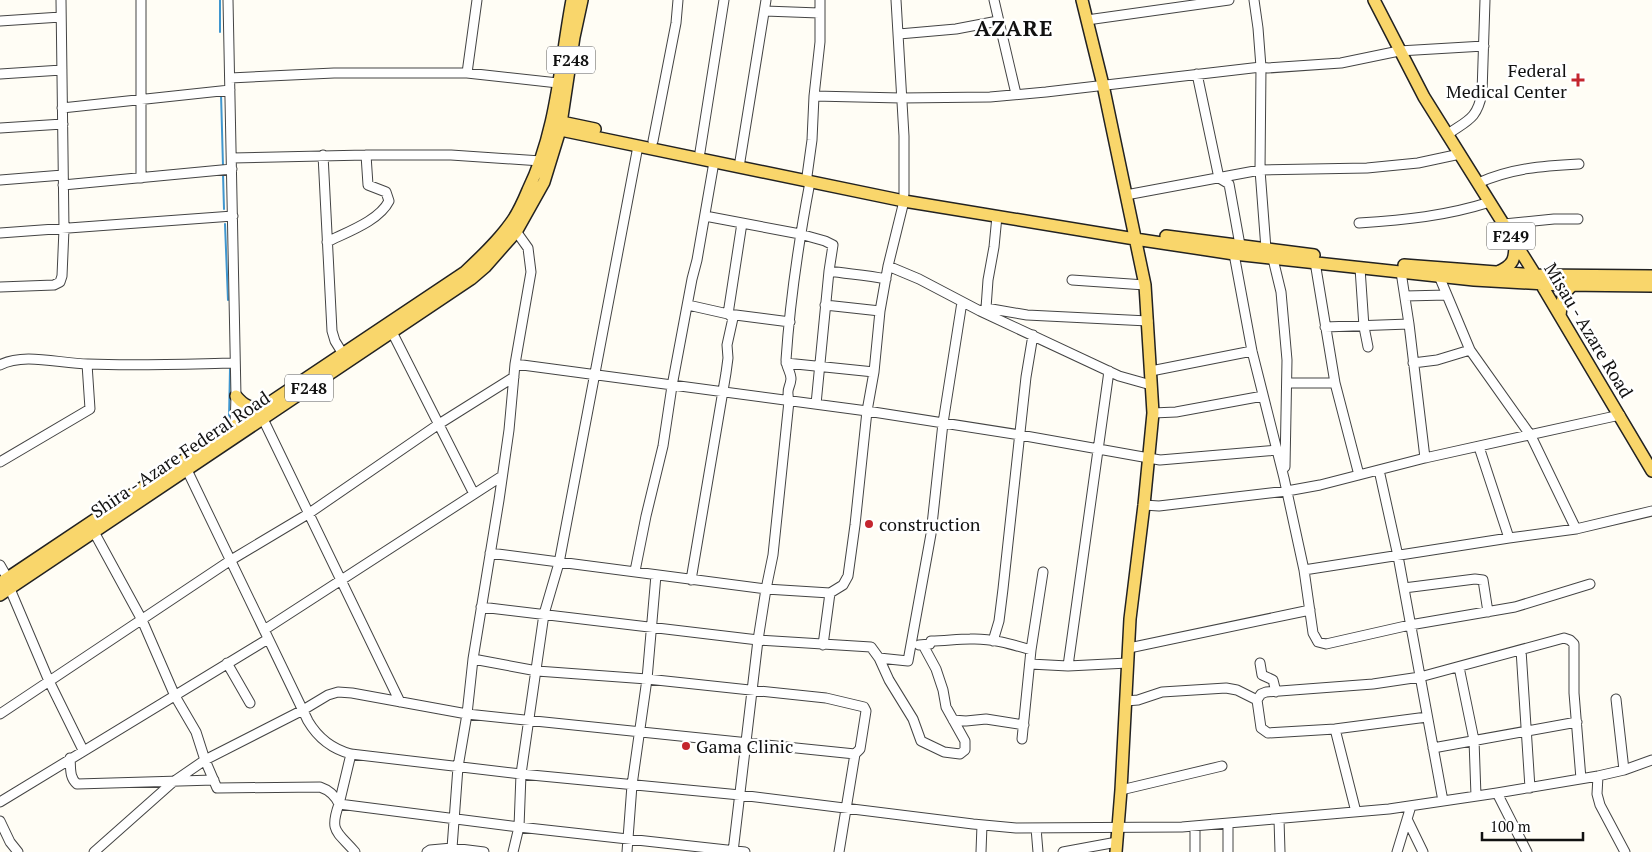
<svg xmlns="http://www.w3.org/2000/svg" width="1652" height="852" viewBox="0 0 1652 852" font-family="'PT Serif',serif">
	<rect width="100%" height="100%" fill="#fffdf5"/>
	<g fill="none" stroke-linecap="round" stroke-linejoin="round">
		<!-- stream -->
		<path stroke="#3f96cf" stroke-width="2" d="M220,0V32
			M221,94L223,166
			M223,174L224,209
			M225,224L228,300
			M229,419L230,369"/>
		<defs>
			<path id="minor" d="M141,0V178
				M228,0L236,396L235,426
				M896,0L904,136V194
				M994,0L1016,94
				M1254,0L1258,28L1261,67L1260,170L1266,249
				M765,11L819,13
				M1087,20L1229,0
				M0,21L61,17
				M899,34L956,29L998,21
				M467,73L477,0
				M0,74L62,70
				M1197,74L1219,178L1229,184L1240,245
				M230,78L334,73H467L558,83
				M814,96L901,98L990,97L1046,92L1261,67L1268,68L1341,63L1399,51L1484,46
				M62,108L230,90
				M0,128L63,124
				M1448,134C1468,120 1477,119 1482,93L1485,0
				M653,141L676,23L678,0
				M700,152L724,0
				M323,155L332,331L335,341L343,354
				M232,158L366,155H451L541,161
				M740,161L766,0
				M807,176L812,140L814,96L820,42V0
				M0,180L63,175
				M1478,183C1512,168 1542,166 1579,164
				M63,185L232,169
				M1126,195L1260,170L1367,168L1418,163L1460,154
				M705,216L800,234L825,241L833,245L829,271L816,404
				M1359,223C1405,220 1446,216 1490,202
				M1504,224L1554,219H1578
				M0,233L233,216
				M327,242C347,232 379,221 389,201L386,192L368,185L366,155
				M1234,254L1252,351L1284,478L1304,570L1313,633L1318,642L1326,644L1410,625L1515,607L1590,584
				M1273,259L1281,292L1287,360L1285,467
				M1315,262L1335,383L1359,475
				M888,266L919,279L980,311L1119,376L1151,385
				M1360,268L1364,327L1368,347
				M829,271C848,274 867,275 886,279
				M1401,272L1409,324L1425,458
				M1439,276L1470,350L1531,436L1576,529
				M1072,280L1145,285
				M0,287L54,285L60,282L62,276L64,229L61,0
				M1405,296L1447,295
				M688,305L728,314L790,322
				M825,305L880,311
				M986,308L988,280L994,247L997,216
				M982,310L986,308L1027,315L1148,321
				M1325,327L1409,324
				M392,332L474,494
				M786,363L874,372
				M1413,363L1437,360L1470,350
				M515,364L867,411L1020,435L1160,460L1277,450
				M0,365C24,352 61,364 88,364C137,366 186,364 235,363
				M1151,371L1252,351
				M1287,383H1335
				M1153,413L1176,412L1263,396
				M263,419L400,702
				M1479,447L1509,538
				M0,462L90,409L87,364
				M187,470L308,721C318,738 332,749 351,754L521,774L740,795L973,824L1016,828L1182,827L1389,809L1497,793L1598,776L1624,770L1652,760
				M1379,470L1398,556L1443,801
				M1144,505L1159,506L1287,491L1320,485L1425,458L1620,415
				M94,532L142,620L175,696L196,732L205,760L217,788L320,787C329,790 335,795 339,804L351,754
				M490,553L766,589L830,593L843,585L848,576L855,525L867,411L874,372L880,311L888,266L904,201
				M0,565L8,579L10,589L49,681L83,750
				M1304,570L1509,538L1576,529L1652,511
				M635,571L646,516L663,446L672,386L692,279L697,260L714,162
				M691,580L726,373L728,358L727,345L733,318L728,314L742,223
				M1404,588L1475,579L1483,580L1488,612
				M481,607L758,640L871,647L879,658L889,680L913,719L921,741L944,752L960,754L965,750V741L946,707L943,690L936,669L923,645
				M264,630L502,476
				M993,641L999,621L1003,589L1026,377L1033,335
				M823,645L830,593
				M919,645L930,644L931,641C944,641 957,639 970,639C991,638 1011,644 1031,650
				M1129,648L1310,610
				M1521,650L1530,788
				M879,658L908,661L931,534L943,423L962,302
				M473,659L537,671L647,679L826,698L864,707L866,711L860,749L855,754L839,852
				M227,663L250,703
				M1260,663L1262,675L1273,680L1276,692
				M1030,664L1068,666L1128,663
				M1068,666L1109,371
				M1459,667L1474,740L1476,796
				M1616,699L1624,770
				M1126,701L1138,700L1162,692L1226,688L1237,690L1257,700
				M0,714L231,560L308,514L439,424L514,377
				M1427,717L1335,729L1268,733L1261,728L1257,700L1261,694L1266,692L1373,684L1420,677L1564,638L1570,640L1574,644V693L1581,779
				M953,720L966,721L986,719L1024,725
				M1335,729L1356,812
				M1022,739L1031,650L1043,572
				M1433,748L1577,722
				M70,758C71,768 69,777 77,784L214,780
				M1598,776L1597,794L1600,805L1625,852
				M1121,790L1222,766
				M1497,793L1527,852
				M0,802L268,639
				M1279,819L1280,852
				M1407,819L1423,852
				M0,821L10,842L18,852
				M1195,826V852
				M1036,828L1038,852
				M452,848L458,767L467,714L473,659L499,500L509,430L515,364L531,272L528,248L513,227
				M94,852L173,782L205,760L303,710L328,695L338,692L352,693L467,714L855,754
				M355,852C337,831 329,832 339,804L519,827L745,852
				M427,852L430,850L452,848L484,852
				M513,852L519,827L521,774L544,614L559,563L638,146
				M627,852L632,785L647,679L656,575
				M733,852L758,640L766,589L773,555L789,401C786,387 790,389 791,379C791,372 786,367 786,360C790,300 799,240 810,182
				M981,852L982,825
				M1063,852L1117,842
				M1228,852V824
				M1397,852L1411,806"/>
			<path id="major" d="M1082,0L1103,85L1145,285L1153,413L1144,505L1130,619L1121,790L1116,852
				M1374,0L1424,97L1541,284L1652,471
				M552,120L595,129
				M551,128L904,201L1135,239L1234,254L1474,280L1563,285L1652,286
				M1166,236L1314,255
				M1404,265L1535,275L1652,276
				M1498,272C1514,265 1515,259 1515,242
				M1560,316C1561,304 1562,293 1573,285
				M236,396C244,406 252,409 263,408
				M0,583L465,272C481,257 497,242 510,224C518,214 523,202 528,190C557,131 560,64 572,0
				M0,595L471,279L485,267L516,232L544,182L560,130L574,37L582,0"/>
		</defs>
		<!-- minor casing -->
		<use href="#minor" stroke="#444" stroke-width="11"/>
		<!-- major casing -->
		<use href="#major" stroke="#222" stroke-width="14"/>
		<!-- minor -->
		<use href="#minor" stroke="#fff" stroke-width="9"/>
		<!-- major -->
		<use href="#major" stroke="#f9d66b" stroke-width="11"/>
	</g>
	<!-- markers -->
	<g fill="#c4262e" stroke="#fff" stroke-width="2">
		<path d="M1575.5 72.5h5v5h5v5h-5v5h-5v-5h-5v-5h5z"/>
		<circle cx="869" cy="524" r="5"/>
		<circle cx="686" cy="746" r="5"/>
	</g>
	<g text-anchor="middle" dominant-baseline="central" stroke-width="5" stroke-linejoin="round" paint-order="stroke">
		<!-- shield labels -->
		<g fill="#fff" stroke="#585858" stroke-width="1">
			<rect x="547" y="46.5" width="48" height="27" rx="4"/>
			<rect x="1487" y="222.5" width="48" height="27" rx="4"/>
			<rect x="285" y="374.5" width="48" height="27" rx="4"/>
		</g>
		<g font-size="16" font-weight="bold" fill="#111">
			<text x="571" y="60">F248</text>
			<text x="1511" y="236">F249</text>
			<text x="309" y="388">F248</text>
		</g>
		<!-- poi labels -->
		<g font-size="18" fill="#111" stroke="#fff" text-anchor="start">
			<text x="1567" y="70" text-anchor="end">Federal<tspan x="1567" dy="21">Medical Center</tspan></text>
			<text x="879" y="524">construction</text>
			<text x="696" y="746">Gama Clinic</text>
		</g>
		<!-- street labels -->
		<g font-size="18" fill="#111" stroke="#fff">
			<text transform="translate(1589 330) rotate(59)">Misau - Azare Road</text>
			<text transform="translate(180 454) rotate(-34)">Shira - Azare Federal Road</text>
		</g>
		<!-- district labels -->
		<g font-size="22" font-weight="bold" letter-spacing="1" fill="#111" stroke="#fff">
			<text x="1014" y="27">AZARE</text>
		</g>
	</g>
	<!-- scale -->
	<path d="M1482 832v8h101v-8" fill="none" stroke="#111111" stroke-width="2.5"/>
	<text x="1490" y="832" font-size="15" fill="#111111" stroke="#ffffff" stroke-width="4" paint-order="stroke">100 m</text>
</svg>
